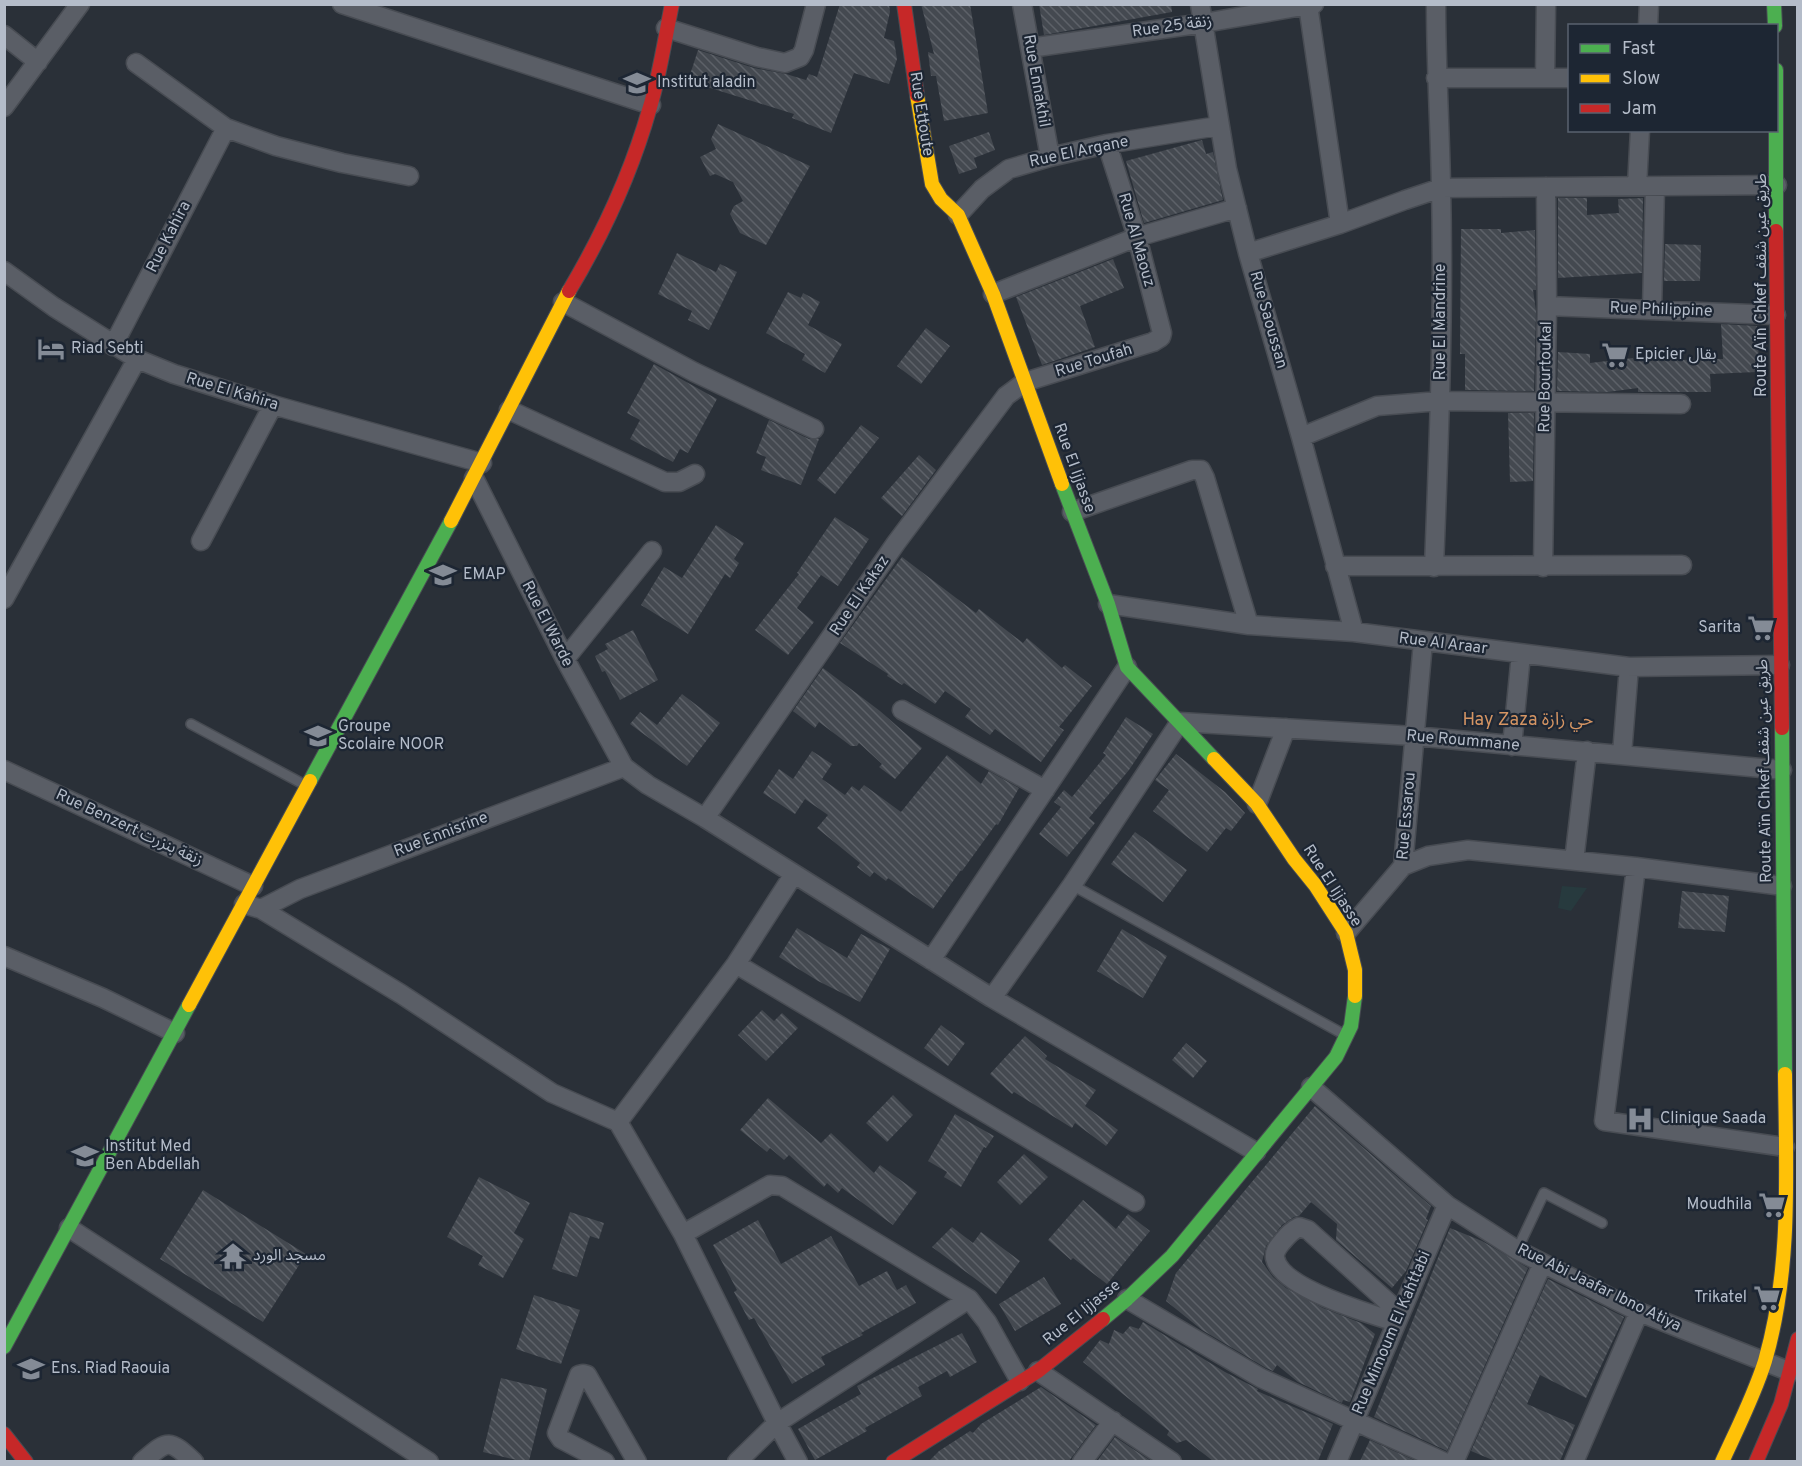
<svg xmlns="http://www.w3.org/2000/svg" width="1802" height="1466" viewBox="0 0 1802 1466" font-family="Overpass,'Noto Sans Arabic',sans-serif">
	<defs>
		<pattern id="building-back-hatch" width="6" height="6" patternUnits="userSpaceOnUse" patternTransform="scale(1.5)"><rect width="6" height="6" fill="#444950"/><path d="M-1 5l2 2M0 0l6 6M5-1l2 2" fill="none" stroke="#5d6168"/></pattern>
	</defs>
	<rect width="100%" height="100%" fill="#2a3038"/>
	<!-- green -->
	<path fill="#273a3e" d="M1562,886L1587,888L1571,911L1558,908Z"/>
	<!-- building -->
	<path fill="url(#building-back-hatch)" d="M840,4H889L890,12L884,38L894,41L897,59L889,84L854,73L831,133L792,118L794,114L688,81L698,50L754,68L786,74L806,80L809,74L817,77Z
		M921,4H970L988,113L944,121L936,76H931L928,52L934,54Z
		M1039,4H1171L1172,12L1044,35Z
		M718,124L810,166L766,245L740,233L730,214L734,206L743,201L733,182L715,174L710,176L700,157L716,149L711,139Z
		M989,132L995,150L974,158L977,168L959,174L949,146Z
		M1202,140L1206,154L1213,152L1223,200L1144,223L1126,161Z
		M1558,198H1587V215L1619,213L1618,199L1643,198L1642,273L1558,278Z
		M1461,229H1501V233L1535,230L1536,290H1533L1536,311L1534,391L1465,390V354H1460Z
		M1665,244L1701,245L1700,281H1664Z
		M677,253L716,272L720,264L737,272L709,330L688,320L692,311L658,294Z
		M1113,259L1124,288L1080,306L1095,347L1042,365L1016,297Z
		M788,292L801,298L803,293L820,302L808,325L842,344L825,373L802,360L805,354L766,333Z
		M1721,324L1757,326L1759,361H1756L1757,372L1710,374L1711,392H1638V388L1608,392L1557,391L1558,352L1590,354V363L1633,358L1634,361L1723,359Z
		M926,328L950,346L921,384L897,366Z
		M654,364L717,399L688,453L680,449L673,462L630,439L640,420L627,413Z
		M1508,413H1534L1533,481L1510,482Z
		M769,420L809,439H819L801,485L761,470L766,457L756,453Z
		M861,425L879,438L835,494L817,480Z
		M919,455L936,470L902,516L881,498Z
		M835,517L869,539L838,586L821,575L797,608L814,622L788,655L755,630L799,574L797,573Z
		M716,525L744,543L734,559L739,563L730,578L725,574L688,634L641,605L664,567L682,578Z
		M902,557L976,613L979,609L1023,643L1027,638L1062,668L1065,665L1092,686L1059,727L1064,730L1041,762L995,729L990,735L965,717L971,709L945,691L935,704L904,683L902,685L887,676L888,674L840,643Z
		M633,630L658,680L620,700L605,671L602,672L595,656L608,649L605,644Z
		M823,668L880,711L922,748L895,779L879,767L882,764L859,743L857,746H851L819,722L815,728L793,711Z
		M682,694L720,723L687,766L630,724L640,712L657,725Z
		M1126,717L1153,734L1129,770L1089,818L1095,823L1067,857L1039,834L1061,807L1054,802L1064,790L1072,797L1106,755L1103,753Z
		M812,751L832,764L822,779L845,795L852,786L859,791L864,785L901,812L947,755L981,784L989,771L1019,788L998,825L996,824L962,871L961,870L933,909L888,878L886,881L874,872L870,877L857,867L860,863L817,828L828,815L805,799L795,814L763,793L779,769L793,779Z
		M1176,754L1225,792L1245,813L1231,831L1226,828L1207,852L1153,811L1169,790L1155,780Z
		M1135,832L1187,870L1163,902L1111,864Z
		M1682,891L1729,896L1725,932L1678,928Z
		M797,928L847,958L861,934L890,949L860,1002L818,981L779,957Z
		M1122,929L1167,956L1143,998L1097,971Z
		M762,1010L774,1021L782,1013L798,1028L766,1061L738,1035Z
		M941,1025L965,1043L948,1066L924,1048Z
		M1025,1036L1047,1056L1045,1059L1096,1090L1085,1106L1118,1130L1106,1146L1075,1123L1072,1128L1014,1092L1012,1094L990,1074Z
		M1186,1043L1207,1061L1193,1078L1172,1060Z
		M893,1095L913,1115L887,1142L866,1123Z
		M768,1098L821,1143L831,1133L874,1173L880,1165L917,1192L893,1225L842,1188L838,1193L827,1183L824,1187L789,1155L784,1160L770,1148L767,1152L740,1130Z
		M1315,1106L1431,1206L1426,1219L1428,1220L1406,1271L1392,1288L1336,1240L1337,1224L1311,1202L1299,1216L1294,1217L1282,1225L1266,1246L1262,1262L1273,1277L1286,1288L1323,1308L1361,1323L1375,1334L1350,1402L1343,1400L1342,1403L1298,1382L1277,1365L1273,1371L1266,1368L1202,1330L1166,1301L1176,1273Z
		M955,1114L994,1136L986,1148L984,1147L961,1187L944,1177L947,1172L928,1161Z
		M1024,1154L1048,1177L1020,1205L997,1182Z
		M479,1177L530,1203L514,1233L524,1239L503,1278L478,1265L483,1256L447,1237Z
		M203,1190L306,1254L263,1322L160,1259Z
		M1083,1200L1116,1229L1128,1214L1150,1231L1107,1284L1073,1258L1071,1260L1048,1240Z
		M570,1212L604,1223L599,1239L590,1236L577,1277L552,1269Z
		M758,1220L781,1264L831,1236L859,1286L887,1271L897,1290L906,1285L916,1303L861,1333L863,1335L821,1357L825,1365L792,1384L754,1318L749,1320L734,1292L737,1290L713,1245Z
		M952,1227L973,1243L981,1232L1020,1261L996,1294L932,1247Z
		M1450,1228L1482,1241L1528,1268L1447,1451L1374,1417Z
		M1044,1277L1061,1304L1015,1331L999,1304Z
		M1548,1279L1624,1317L1586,1398L1540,1375L1527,1404L1575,1425L1560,1461H1495L1471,1451Z
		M534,1295L580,1310L561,1364L516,1349Z
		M1143,1322L1225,1372L1258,1389L1257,1391L1333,1424L1318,1461H1213L1186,1440L1177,1443L1167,1435L1169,1431L1083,1362L1100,1340L1109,1344L1114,1330L1123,1334L1130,1326L1139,1329Z
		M962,1333L977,1362L950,1377L947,1371L918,1387L922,1396L865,1428L867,1431L815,1460L798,1429L861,1394L857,1386Z
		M501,1378L547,1389L529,1461H521L483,1452Z
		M1041,1387L1096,1425L1069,1461H929L939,1451L970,1431L973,1433L981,1424Z
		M1115,1437L1151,1461H1100L1098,1460Z
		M1370,1440L1416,1461H1360Z"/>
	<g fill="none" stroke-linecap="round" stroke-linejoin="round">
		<defs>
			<path id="lane" d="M191,724L305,785
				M1072,885L1345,1035
				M1517,1250L1544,1193L1602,1223"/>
			<path id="street" d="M342,4L651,105
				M1022,4L1050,157
				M1200,4L1227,169L1248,253L1301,437L1354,632
				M1308,5L1340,224
				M1648,26L1649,4
				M666,28L757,57L785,63L800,57L804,50L816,4
				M4,35L38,62
				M1030,48L1204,23L1314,4
				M136,63L226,128L276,146L342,163L409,176
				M1436,78H1570
				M1545,78L1546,4
				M4,107L80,4
				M1637,186L1640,130
				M958,215L982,189L1009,169L1050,157L1107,144L1218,126
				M1248,253L1340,224L1405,200L1441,188L1777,185
				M4,271L54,307L137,359L174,374L273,405L482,463
				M993,294L1137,237L1237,208
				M563,302L694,372L814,429
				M1547,306L1776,315
				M1652,310L1655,187
				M113,346L226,128
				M509,410L665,482H679L695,474
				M1301,437L1377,406L1440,401L1681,404
				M474,478L565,659L624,767L648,785L705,818L992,998L1256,1152
				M1072,512L1192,470H1201L1205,478L1249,625
				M201,541L273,405
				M1335,566L1682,565
				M1434,567C1439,440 1444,314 1441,187C1440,126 1436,66 1436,4
				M1543,567L1547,306L1546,187
				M4,599L137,359
				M1108,604L1249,625L1354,632L1629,667L1780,665
				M565,659L652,551
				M902,710L1045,790
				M1512,746L1521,654
				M1622,754L1629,667
				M4,770L253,886
				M1257,804L1286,728
				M705,818L896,543L1006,396L1025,382L1153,342L1161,337L1162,333L1137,237L1107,144
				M1574,861L1587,751
				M1403,866L1428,856L1468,850L1636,867L1782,886
				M1636,867L1604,1121L1785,1147
				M244,904L261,909L401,994L552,1093L618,1122L683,1234L777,1423L798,1462
				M261,909L300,889L624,767
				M1346,933L1403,866L1423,642
				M4,956L103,998L175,1033
				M931,960L1127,667
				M736,964L1135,1202
				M992,998L1072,885L1180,722L1414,736L1782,770
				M1311,1087L1447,1205L1517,1250L1639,1312L1791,1372
				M618,1122L736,964L794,874
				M69,1228L429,1462
				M683,1234L770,1185L782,1186L969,1299L987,1322L1020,1381
				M1127,1299L1261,1378L1444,1462
				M1396,1322C1370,1314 1281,1288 1275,1258C1274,1251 1278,1247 1282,1242C1288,1235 1291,1231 1299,1227L1308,1230L1400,1313
				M1038,1371L1172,1462
				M142,1462C168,1440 168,1438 194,1462
				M605,1462L561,1439L557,1433L579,1375L583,1374L587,1375L637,1462
				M737,1462L777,1423L969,1299
				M1082,1462L1113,1421
				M1337,1462L1447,1205
				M1454,1462L1542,1265
				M1574,1462L1639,1312"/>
			<path id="fast" d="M1774,4L1775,26
				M1776,70V231
				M1062,484L1108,604L1127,667L1214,759
				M1782,728L1785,1074
				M310,781L451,521
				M1103,1319L1127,1299L1172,1256L1336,1057L1351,1026L1355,996
				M4,1347L189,1005"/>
			<path id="slow" d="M917,95L932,184L941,199L958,215L993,294L1062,484
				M451,521L569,291
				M1214,759L1257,804L1294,859L1315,885L1346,933L1355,970V996
				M189,1005L310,781
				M1722,1462C1737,1429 1754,1396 1765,1361C1792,1268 1786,1169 1785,1074"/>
			<path id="jam" d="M904,4L917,95
				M1776,231L1782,728
				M569,291C603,234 632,171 650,107C660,74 665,38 672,4
				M4,1434L26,1462
				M893,1462L1038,1371L1103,1319
				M1756,1462L1781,1404L1798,1339"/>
		</defs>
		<!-- lane casing -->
		<use href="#lane" stroke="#484c53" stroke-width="12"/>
		<!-- street casing -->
		<use href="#street" stroke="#484c53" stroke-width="21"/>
		<!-- fast casing -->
		<use href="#fast" stroke="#484c53" stroke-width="16"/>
		<!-- slow casing -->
		<use href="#slow" stroke="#484c53" stroke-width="16"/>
		<!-- jam casing -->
		<use href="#jam" stroke="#484c53" stroke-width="16"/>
		<!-- lane -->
		<use href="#lane" stroke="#5a5e66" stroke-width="9"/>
		<!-- street -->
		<use href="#street" stroke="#5a5e66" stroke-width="18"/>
		<!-- fast -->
		<use href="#fast" stroke="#4caf50" stroke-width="14"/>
		<!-- slow -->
		<use href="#slow" stroke="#ffc107" stroke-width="14"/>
		<!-- jam -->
		<use href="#jam" stroke="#c62828" stroke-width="14"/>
	</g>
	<!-- icons -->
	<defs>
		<symbol id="school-bare" viewBox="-9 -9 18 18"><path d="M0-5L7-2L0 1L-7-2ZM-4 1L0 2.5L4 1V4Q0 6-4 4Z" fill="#848b96" stroke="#1d2633" stroke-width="2.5" paint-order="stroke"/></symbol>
		<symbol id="hotel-bare" viewBox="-9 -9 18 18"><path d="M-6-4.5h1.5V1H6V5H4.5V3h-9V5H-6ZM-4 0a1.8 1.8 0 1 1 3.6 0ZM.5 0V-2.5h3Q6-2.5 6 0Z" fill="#848b96" stroke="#1d2633" stroke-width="2.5" paint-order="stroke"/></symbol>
		<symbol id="supermarket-bare" viewBox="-9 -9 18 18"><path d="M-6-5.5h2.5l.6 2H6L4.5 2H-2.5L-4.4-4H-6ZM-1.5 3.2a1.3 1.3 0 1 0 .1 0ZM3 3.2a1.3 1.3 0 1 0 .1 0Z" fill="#848b96" stroke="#1d2633" stroke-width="2.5" paint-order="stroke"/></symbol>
		<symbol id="hospital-bare" viewBox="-9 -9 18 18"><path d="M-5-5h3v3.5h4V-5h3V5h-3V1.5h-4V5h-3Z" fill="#848b96" stroke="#1d2633" stroke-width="2.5" paint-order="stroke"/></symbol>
		<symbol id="temple-bare" viewBox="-9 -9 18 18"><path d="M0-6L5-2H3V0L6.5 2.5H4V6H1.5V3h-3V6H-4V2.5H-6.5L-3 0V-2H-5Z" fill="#848b96" stroke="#1d2633" stroke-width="2.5" paint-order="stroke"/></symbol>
	</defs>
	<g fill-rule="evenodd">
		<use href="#school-bare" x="618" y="64" width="38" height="38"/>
		<use href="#hotel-bare" x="32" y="330" width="38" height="38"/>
		<use href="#supermarket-bare" x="1596" y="336" width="38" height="38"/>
		<use href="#school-bare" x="424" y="556" width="38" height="38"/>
		<use href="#supermarket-bare" x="1742" y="609" width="38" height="38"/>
		<use href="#school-bare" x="299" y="717" width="38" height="38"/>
		<use href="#hospital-bare" x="1621" y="1100" width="38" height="38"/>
		<use href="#school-bare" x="66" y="1137" width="38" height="38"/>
		<use href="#supermarket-bare" x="1753" y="1186" width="38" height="38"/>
		<use href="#temple-bare" x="214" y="1237" width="38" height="38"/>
		<use href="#supermarket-bare" x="1748" y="1279" width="38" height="38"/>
		<use href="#school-bare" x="12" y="1350" width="38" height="38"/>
	</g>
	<g text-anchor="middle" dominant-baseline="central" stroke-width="4.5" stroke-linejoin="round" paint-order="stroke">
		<!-- street labels -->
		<g font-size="16" fill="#b4bcc9" stroke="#1d2633">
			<text transform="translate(1172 27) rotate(-8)">Rue 25 زنقة</text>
			<text transform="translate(1036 81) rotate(80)">Rue Ennakhil</text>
			<text transform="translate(921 114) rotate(81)">Rue Ettoute</text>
			<text transform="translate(1079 152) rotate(-12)">Rue El Argane</text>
			<text transform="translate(169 237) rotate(-63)">Rue Kahira</text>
			<text transform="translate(1136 240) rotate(74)">Rue Al Maouz</text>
			<text transform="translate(1762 285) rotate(-90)">Route Aïn Chkef طريق عين شقف</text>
			<text transform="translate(1661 310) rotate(2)">Rue Philippine</text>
			<text transform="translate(1268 320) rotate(74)">Rue Saoussan</text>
			<text transform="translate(1441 322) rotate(-90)">Rue El Mandrine</text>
			<text transform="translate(1094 361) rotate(-17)">Rue Toufah</text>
			<text transform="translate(1546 377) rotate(-89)">Rue Bourtoukal</text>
			<text transform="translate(232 392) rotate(17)">Rue El Kahira</text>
			<text transform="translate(1074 468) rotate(70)">Rue El Ijjasse</text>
			<text transform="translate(860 596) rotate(-56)">Rue El Kakaz</text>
			<text transform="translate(547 624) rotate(63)">Rue El Warde</text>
			<text transform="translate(1443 644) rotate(7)">Rue Al Araar</text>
			<text transform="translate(1463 741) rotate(5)">Rue Roummane</text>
			<text transform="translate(1765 771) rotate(-91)">Route Aïn Chkef طريق عين شقف</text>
			<text transform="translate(1407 816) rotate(-85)">Rue Essarou</text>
			<text transform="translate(129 828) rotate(25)">Rue Benzert زنقة بنزرت</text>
			<text transform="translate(441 835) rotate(-21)">Rue Ennisrine</text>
			<text transform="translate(1332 886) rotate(57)">Rue El Ijjasse</text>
			<text transform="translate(1599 1288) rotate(26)">Rue Abi Jaafar Ibno Atiya</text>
			<text transform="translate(1082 1313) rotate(-39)">Rue El Ijjasse</text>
			<text transform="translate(1392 1333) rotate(-67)">Rue Mimoum El Kahttabi</text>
		</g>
		<!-- poi labels -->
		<g font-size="16" fill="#b4bcc9" stroke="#1d2633" text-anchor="start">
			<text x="657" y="83">Institut aladin</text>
			<text x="71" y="349">Riad Sebti</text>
			<text x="1635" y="355">Epicier بقال</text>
			<text x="463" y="575">EMAP</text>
			<text x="1741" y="628" text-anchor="end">Sarita</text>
			<text x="338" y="727">Groupe<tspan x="338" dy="18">Scolaire NOOR</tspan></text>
			<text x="1660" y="1119">Clinique Saada</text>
			<text x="105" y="1147">Institut Med<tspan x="105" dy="18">Ben Abdellah</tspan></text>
			<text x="1752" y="1205" text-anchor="end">Moudhila</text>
			<text x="253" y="1256">مسجد الورد</text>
			<text x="1747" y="1298" text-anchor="end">Trikatel</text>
			<text x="51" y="1369">Ens. Riad Raouia</text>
		</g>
		<!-- neighbourhood labels -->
		<g font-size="18" fill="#d59563" stroke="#1d2633">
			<text x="1528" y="720">Hay Zaza حي زازة</text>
		</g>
	</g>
	<!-- border -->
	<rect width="1802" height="1466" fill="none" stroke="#b4bcc9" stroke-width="12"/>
	<!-- legend -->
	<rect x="1568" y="24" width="210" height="108" fill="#1d2633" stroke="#59626f" stroke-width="1.5"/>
	<rect x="1580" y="44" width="30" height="9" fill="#4caf50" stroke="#59626f" stroke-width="1.5"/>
	<text x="1622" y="54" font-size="18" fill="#b4bcc9">Fast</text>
	<rect x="1580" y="74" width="30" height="9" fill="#ffc107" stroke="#59626f" stroke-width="1.5"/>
	<text x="1622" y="84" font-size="18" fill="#b4bcc9">Slow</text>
	<rect x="1580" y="104" width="30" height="9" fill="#c62828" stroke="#59626f" stroke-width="1.5"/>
	<text x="1622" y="114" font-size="18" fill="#b4bcc9">Jam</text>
</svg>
